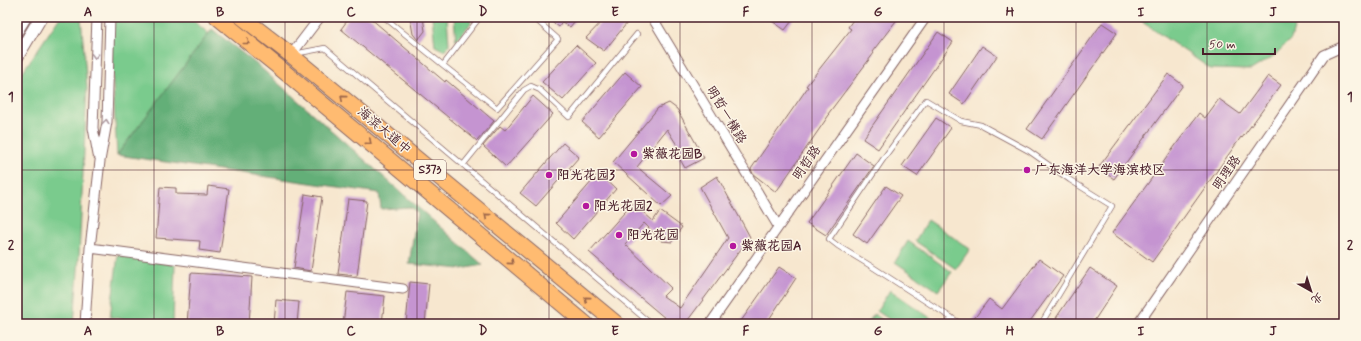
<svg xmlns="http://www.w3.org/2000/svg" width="1361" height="341" viewBox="0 0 1361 341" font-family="Mynerve,'LXGW WenKai TC',sans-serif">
	<rect width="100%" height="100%" fill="#fcf5e5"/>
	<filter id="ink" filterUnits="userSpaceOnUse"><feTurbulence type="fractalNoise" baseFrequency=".025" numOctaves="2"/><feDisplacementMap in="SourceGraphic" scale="8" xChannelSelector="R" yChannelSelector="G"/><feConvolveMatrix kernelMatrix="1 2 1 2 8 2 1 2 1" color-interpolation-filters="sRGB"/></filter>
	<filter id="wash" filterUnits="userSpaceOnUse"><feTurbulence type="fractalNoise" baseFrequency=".012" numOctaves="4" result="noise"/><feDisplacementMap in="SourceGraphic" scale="16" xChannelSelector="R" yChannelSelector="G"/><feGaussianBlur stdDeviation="0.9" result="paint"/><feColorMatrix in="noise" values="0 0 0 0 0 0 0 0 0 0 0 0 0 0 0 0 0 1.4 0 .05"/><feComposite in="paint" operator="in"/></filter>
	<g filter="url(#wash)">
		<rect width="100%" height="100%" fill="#f7e7cf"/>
		<!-- green -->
		<path fill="#7acb8d" stroke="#62755c" d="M60,17H81L87,88L79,257L74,324H17V80Z
			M109,17H189L209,34L117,155Z
			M432,17H447L449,44L445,51L435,46Z
			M454,17H470L471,23L456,41Z
			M1135,17H1297L1291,39L1275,55L1251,70L1211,69Z
			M928,220L970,249L956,269L915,241Z
			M908,241L952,272L938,291L895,262Z
			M118,255L175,265L173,324H155L110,317Z
			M890,290L932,319L929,324H896L877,311Z
			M874,314L888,324H867Z"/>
		<!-- forest -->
		<path fill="#63af78" stroke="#566752" d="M212,29L260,67L483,265L461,269L409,264L417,212L410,207L381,209L379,193L117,155Z"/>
		<g id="blocks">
			<!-- building -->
			<path fill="#c594d1" d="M350,17H369L445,82L446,80L494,121L477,141L341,29Z
				M410,17H423L425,31L418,40L413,34Z
				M546,17H578L570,27L562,22L559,27Z
				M606,17H632L604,51L586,38Z
				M766,17H795L785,30Z
				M855,17H899L872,52L874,53L828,114L829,115L776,192L753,174L751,169L808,87L806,86L851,29L848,27Z
				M1102,23L1117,33L1042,139L1027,129Z
				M938,32L953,42L878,149L863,139Z
				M576,45L596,63L563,100L542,82Z
				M982,46L997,56L964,104L949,94Z
				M625,72L642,87L599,137L582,122Z
				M1168,74L1183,85L1114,179L1098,168Z
				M1268,76L1281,85L1242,138L1241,137L1152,262L1112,233L1199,113L1205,118L1219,99L1240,114Z
				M533,96L553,114L506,167L483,146L500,126L505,130Z
				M669,103L677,109L704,158L685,168L678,156L680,150L667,129L637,167L672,196L661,206L613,162L658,108Z
				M936,118L951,128L917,176L902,166Z
				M563,143L579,157L536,206L520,193Z
				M856,153L874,166L826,235L807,223Z
				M599,173L616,189L573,239L556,223Z
				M717,176L750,237L685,324H672L615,276L616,275L589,252L633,203L653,221L660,211L682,227L672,242L662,241L644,223L625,244L671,288L663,296L680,308L728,238L700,187Z
				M208,186L229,189L220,253L199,250L200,241L156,238L160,187L176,188V194L207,195Z
				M886,186L901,196L867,244L853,234Z
				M305,194L322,197L311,271L294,268Z
				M348,199L367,201L357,276L338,274Z
				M1039,259L1063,276L1028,324H970L989,299L1002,309Z
				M779,267L796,278L766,324H739Z
				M1090,268L1117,286L1092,324H1066L1056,318Z
				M191,273L252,277L249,324H187Z
				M410,282L429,284L425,324H406Z
				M347,292L385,296L382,324H343Z
				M276,300L299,302L297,324H274Z"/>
		</g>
	</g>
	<g filter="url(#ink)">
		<use href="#blocks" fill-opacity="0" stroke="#876564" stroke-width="1"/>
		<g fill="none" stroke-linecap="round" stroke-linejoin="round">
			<defs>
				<path id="service" d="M384,17L443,65L480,17
					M294,54L325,48L651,324
					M443,65L497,108L558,39L533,17
					M463,165L524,90L531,86L540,90L569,117L637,34
					M85,322L101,324
					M948,324L951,317
					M961,324L871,266L838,246L829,239L886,155L926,100L961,121L981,125L1029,151L1070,180L1112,206L1041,324"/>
				<path id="minor" d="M97,17L93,128L98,155
					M652,17L778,226
					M291,55L320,17
					M90,248L403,289
					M85,324L90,248L100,161L107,122L110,17
					M710,324L926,17
					M1138,324L1324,55L1344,46"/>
				<path id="tertiary" d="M17,30L25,17
					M17,57L41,17"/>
				<path id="primary" d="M217,17L281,69L586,324
					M242,17L291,55L617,324"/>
			</defs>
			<!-- service casing -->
			<use href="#service" stroke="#876564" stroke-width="6"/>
			<!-- minor casing -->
			<use href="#minor" stroke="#876564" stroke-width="11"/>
			<!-- tertiary casing -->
			<use href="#tertiary" stroke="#876564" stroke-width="14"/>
			<!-- primary casing -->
			<use href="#primary" stroke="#876564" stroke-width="17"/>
			<!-- service -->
			<use href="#service" stroke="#fff" stroke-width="4.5"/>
			<!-- minor -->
			<use href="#minor" stroke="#fff" stroke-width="9"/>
			<!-- tertiary -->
			<use href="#tertiary" stroke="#fff" stroke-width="12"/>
			<!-- primary -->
			<use href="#primary" stroke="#ffbb71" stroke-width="15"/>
		</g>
		<!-- one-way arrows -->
		<defs><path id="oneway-chevron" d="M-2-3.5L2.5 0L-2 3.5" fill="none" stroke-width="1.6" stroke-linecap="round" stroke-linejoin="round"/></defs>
		<g stroke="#9b654a">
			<use href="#oneway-chevron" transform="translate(247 42) rotate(39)"/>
			<use href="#oneway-chevron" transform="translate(343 98) rotate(-140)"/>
			<use href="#oneway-chevron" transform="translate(369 142) rotate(40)"/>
			<use href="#oneway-chevron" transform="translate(487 216) rotate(-140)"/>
			<use href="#oneway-chevron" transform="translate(511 262) rotate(40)"/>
			<use href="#oneway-chevron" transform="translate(587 299) rotate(-140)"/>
		</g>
		<g stroke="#ae9aa0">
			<use href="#oneway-chevron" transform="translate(95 56) rotate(92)"/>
			<use href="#oneway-chevron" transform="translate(106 122) rotate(-83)"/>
		</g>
	</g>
	<!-- grid -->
	<path fill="none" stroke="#4a1f2b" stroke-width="1" stroke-opacity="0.55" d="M154,17V324M285,17V324M417,17V324M549,17V324M680,17V324M812,17V324M944,17V324M1076,17V324M1207,17V324M17,170H1344"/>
	<!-- markers -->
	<g fill="#b5179e" stroke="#fcf5e5" stroke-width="1.5">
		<circle cx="634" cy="154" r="4"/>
		<circle cx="1027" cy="170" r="4"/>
		<circle cx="549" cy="175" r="4"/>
		<circle cx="586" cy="206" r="4"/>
		<circle cx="619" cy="235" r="4"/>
		<circle cx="733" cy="246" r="4"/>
	</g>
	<g text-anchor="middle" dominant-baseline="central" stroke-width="3" stroke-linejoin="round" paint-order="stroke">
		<!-- shield labels -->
		<rect fill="#fcf5e5" stroke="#7f5f63" stroke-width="1" x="414" y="160" width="32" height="20" rx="3"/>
		<g font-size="12" font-weight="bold" fill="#4a1f2b">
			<text x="430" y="170">S373</text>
		</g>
		<!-- street labels -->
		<g font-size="13" fill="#4a1f2b" stroke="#fcf5e5">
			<text transform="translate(726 115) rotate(59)">明哲一横路</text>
			<text transform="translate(384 131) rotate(40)">海滨大道中</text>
			<text transform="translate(807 163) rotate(-55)">明哲路</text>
			<text transform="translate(1227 173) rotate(-55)">明理路</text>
		</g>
		<!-- poi labels -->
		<g font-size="13" font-weight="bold" fill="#4a1f2b" stroke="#fcf5e5" text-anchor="start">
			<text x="642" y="154">紫薇花园B</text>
			<text x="1035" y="170">广东海洋大学海滨校区</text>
			<text x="557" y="175">阳光花园3</text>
			<text x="594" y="206">阳光花园2</text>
			<text x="627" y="235">阳光花园</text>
			<text x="741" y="246">紫薇花园A</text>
		</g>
	</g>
	<!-- margin -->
	<rect width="1361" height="341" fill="none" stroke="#fcf5e5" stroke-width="44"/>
	<!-- north arrow -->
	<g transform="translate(1311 291) rotate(141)" stroke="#fcf5e5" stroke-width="3" paint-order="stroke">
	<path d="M0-3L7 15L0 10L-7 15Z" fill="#4a1f2b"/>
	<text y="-6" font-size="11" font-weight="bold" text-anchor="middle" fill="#4a1f2b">北</text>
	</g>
	<!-- scale -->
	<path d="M1203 48v6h72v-6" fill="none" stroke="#4a1f2b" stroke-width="2"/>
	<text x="1209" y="48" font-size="12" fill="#4a1f2b" stroke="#fcf5e5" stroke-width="3" paint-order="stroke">50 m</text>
	<rect x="22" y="22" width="1317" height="297" fill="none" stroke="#4a1f2b" stroke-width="1.5"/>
	<g font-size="13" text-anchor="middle" font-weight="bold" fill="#4a1f2b">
		<text x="88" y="16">A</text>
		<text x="220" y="16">B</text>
		<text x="351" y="16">C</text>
		<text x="483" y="16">D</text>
		<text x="615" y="16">E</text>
		<text x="746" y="16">F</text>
		<text x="878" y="16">G</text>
		<text x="1010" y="16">H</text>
		<text x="1141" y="16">I</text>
		<text x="1273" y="16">J</text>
		<text x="11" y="101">1</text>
		<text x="1350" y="101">1</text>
		<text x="11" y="249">2</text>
		<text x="1350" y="249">2</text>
		<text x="88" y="335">A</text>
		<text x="220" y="335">B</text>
		<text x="351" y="335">C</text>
		<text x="483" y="335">D</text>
		<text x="615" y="335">E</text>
		<text x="746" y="335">F</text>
		<text x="878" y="335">G</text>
		<text x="1010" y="335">H</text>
		<text x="1141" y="335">I</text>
		<text x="1273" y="335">J</text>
	</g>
</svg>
